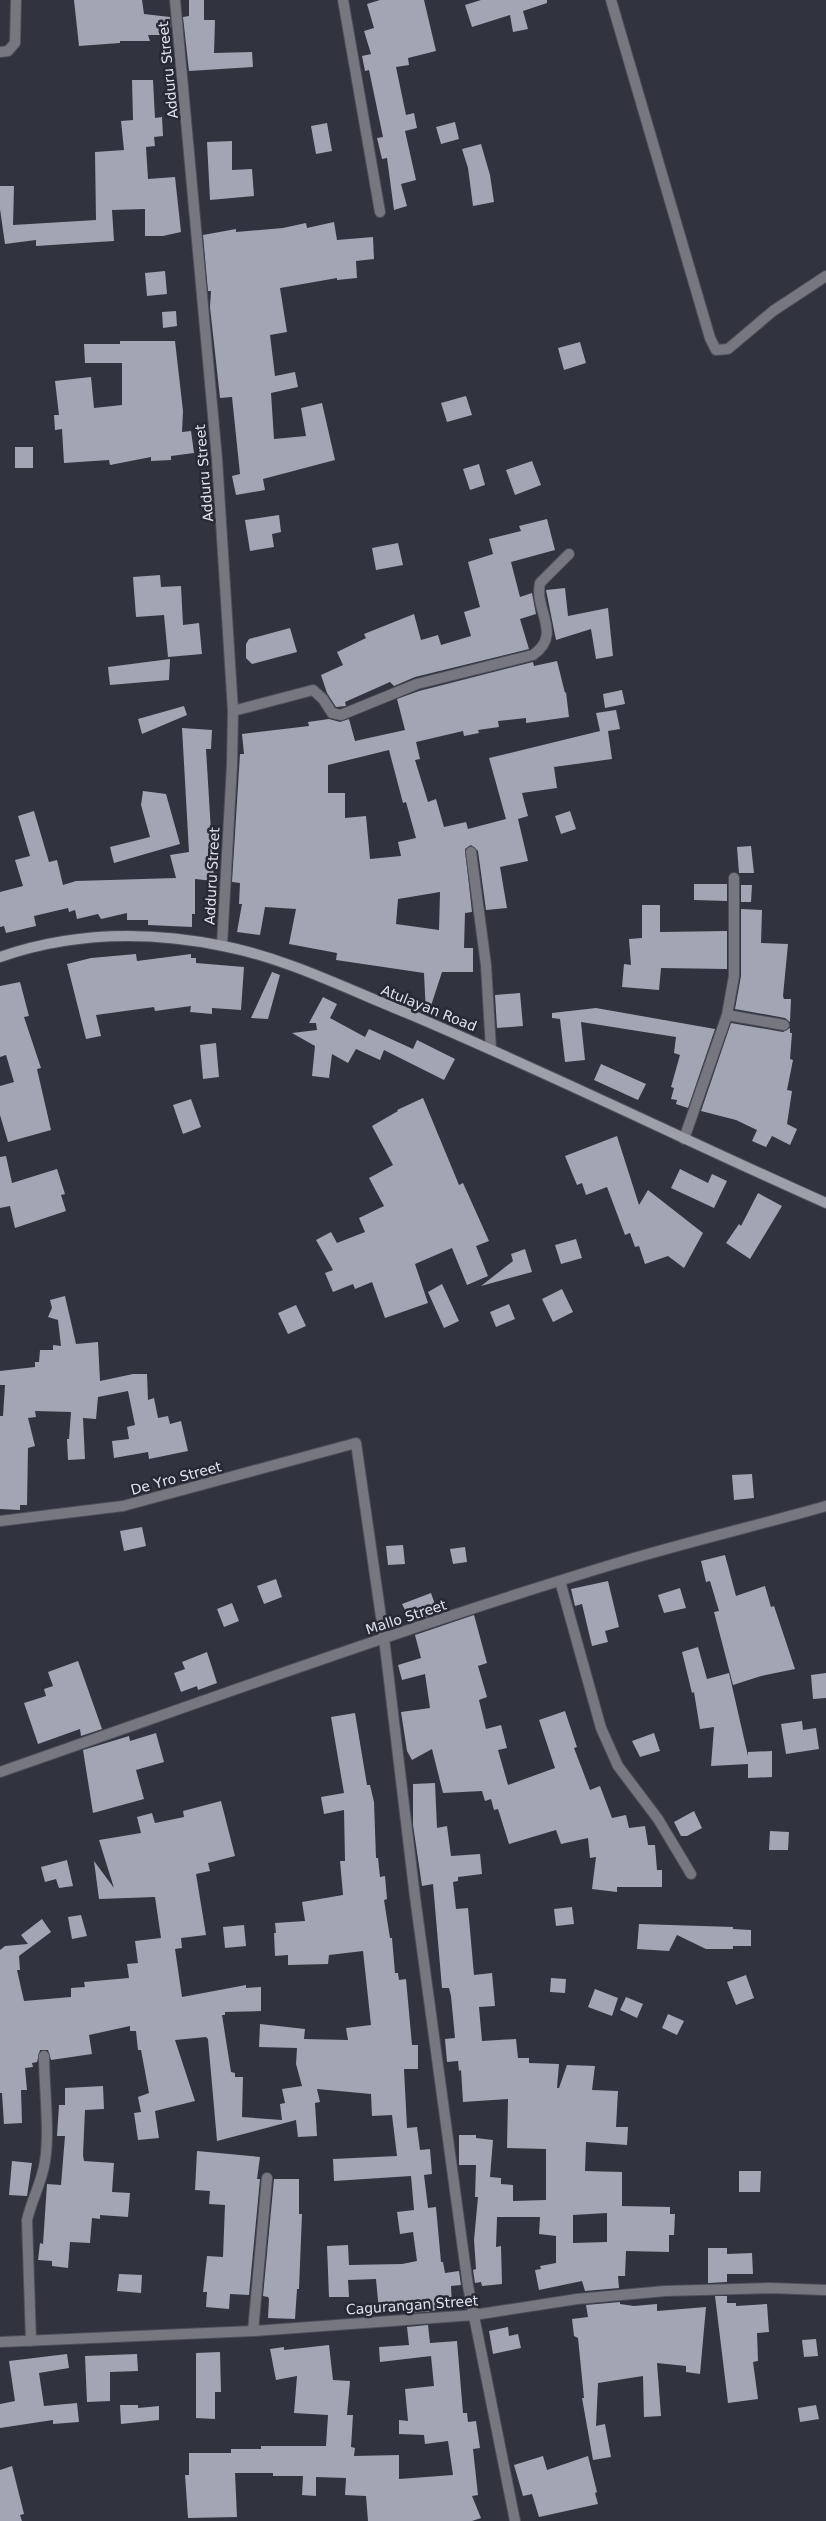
<svg xmlns="http://www.w3.org/2000/svg" width="826" height="2521" viewBox="0 0 826 2521" font-family="'DejaVu Sans',sans-serif">
	<rect width="100%" height="100%" fill="#31333f"/>
	<!-- building -->
	<path fill="#a2a5b4" fill-rule="evenodd" d="M74,0H142L144,14L170,17L171,35H148L150,41H120V43L79,46Z
		M189,0H204V20H215L214,53L252,52L253,67L189,71L183,17L189,16Z
		M380,0H424L436,51L408,58L409,65L396,67L406,115L414,113L417,128L405,131L416,180L401,184L407,206L394,210L387,158L382,159L377,138L383,137L369,70L365,71L362,56L371,54L364,31L374,28L367,4Z
		M481,0H547V3L523,11L528,29L513,32L510,15L472,27L465,5Z
		M132,80H153L155,118L162,117L163,136L154,137L155,146L146,147L148,179L175,177L181,232L163,236H145V209L112,210L114,241L36,246V240L5,244L0,209V186H14L13,225L96,220L95,152L124,150L121,121L133,120Z
		M455,122L459,139L441,144L436,127Z
		M327,123L332,151L316,154L311,126Z
		M232,141V170L252,169L254,196L210,200L207,142Z
		M481,144L490,175L494,202L473,206L468,168L462,149Z
		M334,222L337,240L373,237L374,259L356,261L357,278L337,280V278L280,288L287,332L270,335L275,376L295,372L298,387L271,393L274,439L306,436L301,408L322,403L335,460L263,479L265,490L236,495L232,476L240,474L232,397L220,398L210,307L211,291H208L203,235L236,229V232L283,228L306,223L307,228Z
		M165,271L167,294L147,296L145,273Z
		M176,311L177,326L163,328L162,312Z
		M120,341H175L183,411L182,432L191,431L194,453L171,456V460L151,461V457L110,465L109,460L64,463L62,429L55,430L54,415H59L55,381L91,377L94,408L122,405V363H85L84,344H120Z
		M580,342L586,363L564,370L558,348Z
		M466,396L472,415L447,422L441,403Z
		M15,447H33V468H15Z
		M532,461L541,485L515,495L506,470Z
		M479,464L485,485L470,490L463,469Z
		M279,515L281,532L272,534L274,547L250,551L245,520Z
		M547,519L555,550L511,562L520,597L532,593L536,614L520,619L529,649L415,677L394,686L390,682L345,702L346,706L336,707L327,693L321,675L343,665L337,652L366,638L364,634L414,614L421,640L438,635L441,645L471,636L464,612L480,607L468,562L493,554L489,539L521,531L519,526Z
		M398,543L403,565L376,570L372,548Z
		M160,575L161,587L181,586L183,625L199,623L202,654L168,657L164,615L136,617L133,577Z
		M565,588L568,616L608,608L613,656L596,659L591,629L556,640L546,590Z
		M290,628L297,652L252,664L246,658V644L249,639Z
		M170,659L169,680L110,685L108,667Z
		M557,661L565,693L566,692L569,717L526,723V718L498,721L499,727L478,730L479,733L464,736L463,731L416,742L420,759L415,760L428,802L436,799L444,827L466,822L468,829L506,819L489,758L600,731L596,713L616,710L620,729L608,731L612,759L554,767L557,788L522,793L528,816L518,819L528,861L500,867L507,908L486,910L478,851L471,845L465,849L472,912L465,913L464,948H473V972H442L428,1015L426,1014L424,973L336,960L337,953L289,944L296,909L265,907L260,935L237,932L242,904H239L240,883L232,882L240,754H244L242,734L309,726L308,722L329,719L340,722L349,719L355,741L405,730L397,699L419,691L533,662L534,666ZM389,750L403,803L406,802L416,838L398,842L401,856L370,859L366,816L345,818V793H328V765ZM440,892L439,930L396,924L398,899Z
		M622,690L625,704L605,708L603,694Z
		M184,706L187,715L142,734L138,719Z
		M182,728L212,730L211,749H206L214,881L195,879V914H192V927L148,925V920H127V913L101,919L98,914L77,919L75,910L69,912L68,908L34,916L36,926L6,933L4,926L0,927V892L23,886L15,860L30,856L18,816L34,811L49,862L57,860L63,885L76,881L176,878L170,855L189,852Z
		M143,791L166,794L180,844L114,863L110,847L150,837L141,805Z
		M570,811L576,829L561,834L555,816Z
		M751,846L754,873H739L737,847Z
		M694,884H727V901L694,900Z
		M741,885H752L751,902H741Z
		M642,905H660V932L727,931V969L661,968L659,990L622,987L624,964L631,965L629,939L642,938Z
		M741,909L762,910L761,943L788,944L783,996L784,999H791L790,1022L785,1018L735,1009L741,976Z
		M136,954L137,961L191,954V958H196V963L244,967L241,1010L212,1008V1014L190,1012L191,1006L155,1011L154,1007L96,1015L101,1036L86,1039L67,964L91,958Z
		M272,972L280,975L268,1019L251,1018Z
		M20,982L29,1016L24,1017L41,1068L37,1069L51,1130L8,1142L0,1115V1086L14,1082L6,1055L0,1057V986Z
		M520,993L523,1026L497,1028L495,995Z
		M323,997L337,1004L330,1018L365,1037L369,1029L413,1049L417,1040L455,1059L444,1080L384,1050L380,1060L356,1049L348,1063L332,1054L329,1078L312,1076L315,1046L292,1033L317,1030L316,1023H309Z
		M596,1008L715,1029L688,1108L676,1104L677,1100L671,1099L674,1088L671,1087L680,1055L674,1053L676,1037L581,1022L585,1060L565,1062L560,1019L552,1018V1013Z
		M731,1023L783,1032L790,1028V1033H792L790,1059L793,1060L787,1090L792,1091L787,1124L797,1129L790,1145L772,1136L766,1147L752,1141L757,1130L736,1120L701,1111Z
		M216,1043L219,1077L203,1079L200,1045Z
		M601,1064L646,1084L638,1100L594,1080Z
		M423,1098L459,1185L463,1183L489,1241L476,1246L488,1276L467,1285L452,1248L415,1264L428,1303L385,1318L372,1282L355,1289L353,1284L333,1292L325,1273L333,1270L316,1240L331,1232L337,1243L365,1232L359,1218L384,1206L369,1178L393,1165L372,1126L398,1111L397,1110Z
		M191,1099L201,1127L183,1134L173,1105Z
		M617,1136L639,1205L648,1190L703,1233L684,1268L668,1256L645,1264L639,1246L635,1247L630,1233L625,1235L607,1187L586,1195L582,1183L577,1185L565,1156Z
		M6,1156L12,1183L57,1169L65,1194L61,1195L66,1211L15,1228L10,1206L0,1208V1157Z
		M680,1169L708,1183L712,1174L727,1181L714,1208L671,1188Z
		M758,1193L782,1206L750,1259L726,1243L739,1224L741,1226Z
		M576,1239L582,1258L561,1264L555,1245Z
		M525,1249L532,1272L481,1286L513,1261L511,1254Z
		M442,1284L459,1321L444,1328L428,1292Z
		M562,1289L573,1312L553,1322L542,1299Z
		M65,1296L76,1344L98,1342L100,1381L133,1374H147L148,1400L154,1398L158,1418L168,1416L170,1424L181,1421L188,1451L149,1459L148,1452L114,1458L112,1441L129,1439L127,1427L135,1425L128,1391L98,1397L96,1419L83,1418L85,1459L68,1460L67,1439H69L71,1412L35,1411L36,1417L28,1418L35,1446L28,1448L27,1505H20V1510L0,1509V1416H3L5,1385H0V1371L35,1367V1362H39L40,1350H53V1345L61,1346L58,1320L48,1317L52,1308L50,1300Z
		M509,1304L515,1319L496,1327L490,1312Z
		M296,1305L306,1326L288,1334L278,1313Z
		M752,1474L754,1498L734,1500L732,1475Z
		M142,1527L146,1546L124,1551L120,1531Z
		M403,1545L405,1564L388,1565L386,1546Z
		M465,1547L467,1562L453,1564L450,1549Z
		M725,1555L736,1596L765,1586L771,1607L774,1606L795,1669L761,1676L733,1685L714,1612L719,1611L710,1581L706,1582L701,1561Z
		M276,1579L282,1597L264,1604L257,1586Z
		M608,1581L619,1627L605,1631L608,1642L592,1646L582,1604L575,1606L571,1589Z
		M680,1588L686,1608L664,1613L658,1595Z
		M431,1593L438,1613L411,1622L402,1604Z
		M232,1603L239,1621L224,1627L217,1609Z
		M474,1615L487,1663L478,1666L487,1697L479,1700L486,1729L501,1725L507,1748L498,1750L508,1785L555,1768L539,1720L565,1711L577,1747L574,1748L590,1790L600,1786L612,1818L626,1815L629,1828L645,1826L648,1845H655L657,1870H662V1887H617V1892L592,1889L596,1857L590,1858L588,1838L561,1844L556,1830L509,1844L498,1809L494,1810L491,1799L485,1801L482,1791L443,1793L432,1749L412,1760L407,1751L401,1712L430,1708L425,1674L402,1680L398,1665L421,1658L415,1635Z
		M698,1647L707,1679L729,1673L748,1756V1752L772,1751V1777L748,1778V1764L711,1766L714,1727L700,1729L694,1692L692,1693L682,1652Z
		M207,1652L217,1683L198,1690L197,1686L181,1692L174,1673L185,1669L182,1662Z
		M78,1661L102,1729L81,1736L80,1729L38,1744L24,1703L46,1696L44,1689L53,1686L48,1672Z
		M826,1673V1698L813,1699L811,1675Z
		M355,1713L367,1785H370L374,1802L376,1858H378L380,1877L385,1876L387,1899L384,1900L390,1938H392L395,1973H398L399,1980L406,1979L412,2045H418V2069H404L407,2128L417,2127L420,2150L430,2149L432,2174L424,2175L428,2208L436,2207L441,2262H443L445,2273L459,2271L461,2285L451,2286L452,2307L426,2312L402,2313L401,2310L379,2311L376,2279L348,2280L349,2297H329L327,2246L348,2245L349,2265L402,2264L417,2261L413,2232L400,2234L397,2212L414,2210L411,2176L334,2181L333,2159L397,2156L392,2115L372,2116L371,2094L317,2089L320,2102L315,2103L317,2136L298,2137L296,2120L217,2141L208,2039L206,2037L175,2040L195,2101L155,2111L159,2138L138,2140L134,2113L141,2112L138,2097L149,2093L141,2050H138L136,2031H130V2026L89,2035L92,2054L51,2060L48,2050H40L37,2062L32,2063L33,2067L25,2068L27,2090H21L22,2123L4,2124L2,2093H0V1950L5,1946L28,1944L21,1935L42,1919L51,1932L19,1956L20,1970H17L24,2001L71,1997V1988L85,1987L84,1982L129,1978L127,1964L138,1963L135,1941L161,1938L155,1897L99,1899L94,1861L114,1888L99,1840L141,1833L137,1817L152,1813L155,1823L184,1817L183,1811L221,1801L235,1856L208,1863L210,1871L196,1874L206,1935L181,1938L182,1948L175,1949L182,1997L246,1985V1988L261,1987V2011L225,2012V2015H222L231,2072L235,2073V2077H243L242,2117L282,2120L280,2104L285,2103L282,2089L302,2086L296,2064L297,2048L259,2047L260,2024L305,2029L304,2039L348,2040L346,2028L371,2025L363,1951L329,1955L328,1964L288,1965V1955L275,1956L274,1933H276L275,1923L305,1921L302,1902L343,1895L340,1861H345L344,1810L324,1814L321,1797L344,1793L331,1717Z
		M802,1721L803,1730L816,1728L819,1749L786,1754L781,1724Z
		M156,1733L164,1762L136,1770L144,1799L93,1813L83,1750L129,1736L130,1741Z
		M654,1733L660,1751L640,1757L632,1741Z
		M435,1783L437,1828L447,1826L451,1856L480,1854L482,1874L458,1877V1881L453,1882L456,1909L468,1908L474,1975L492,1973L495,2006L479,2007L482,2041L516,2039L518,2058H529V2063L559,2064L557,2088H559L567,2065L595,2066L592,2090L618,2091L616,2127H628L627,2145L586,2142L585,2171L622,2172V2206L670,2207V2214H675L674,2235H669V2252L626,2251L625,2276H618L619,2288L585,2291L582,2281L539,2290L535,2270L541,2269L540,2266L556,2263V2236L539,2234L540,2217H497L496,2247L501,2246L502,2284L482,2286L481,2282L475,2283L473,2270L476,2269L474,2240L478,2197H475L476,2165H459V2135H476V2138L493,2140L490,2177L501,2178V2184L513,2185V2201L546,2200V2149L507,2148L508,2099L463,2102L461,2070L459,2071L458,2061L447,2062L445,2039L455,2038L451,1996L449,1988H442L433,1884L422,1886L413,1825V1784ZM607,2213V2242L573,2243V2215Z
		M694,1811L702,1828L687,1836H681L674,1822Z
		M770,1831L789,1832L788,1850H769Z
		M67,1860L73,1886L59,1888L56,1879L45,1882L41,1867Z
		M572,1907L574,1924L556,1926L554,1909Z
		M81,1915L87,1936L72,1939L68,1917Z
		M639,1924L733,1927V1929L751,1930V1946H733V1949H706L677,1935L669,1951L637,1949Z
		M244,1925L246,1946L225,1948L223,1927Z
		M746,1975L754,1998L736,2005L727,1982Z
		M551,1978L566,1979L565,1993L550,1992Z
		M595,1989L618,1998L612,2016L588,2007Z
		M626,1997L643,2004L637,2018L620,2010Z
		M668,2014L684,2021L677,2035L662,2028Z
		M103,2086L104,2109L85,2110L83,2155L84,2161L114,2163L112,2192L130,2193L128,2217L100,2215V2219L92,2218L90,2243L70,2242L68,2268L52,2266V2261L38,2260L40,2243L43,2244L47,2184L61,2185L65,2136H57L59,2105H65V2088Z
		M197,2151L260,2157L257,2179H260L249,2295L230,2294L229,2309L206,2307L207,2292H203L207,2256L223,2257L225,2205L209,2204L210,2191L195,2190Z
		M12,2161L32,2163L27,2196L9,2195Z
		M739,2171H761L760,2192H739Z
		M274,2179H299V2214H302L299,2289H297L295,2319L268,2318L269,2299L268,2297L263,2296Z
		M708,2248H727V2254L752,2253L753,2274H727V2282L708,2283Z
		M119,2274L142,2275L141,2293L117,2291Z
		M715,2296H727V2303H736V2306L767,2304L769,2332L757,2333L758,2361L753,2362L758,2399L728,2403Z
		M620,2302V2304L634,2306L657,2304V2311L706,2307L700,2374L686,2372V2366L657,2363L661,2416L644,2417L643,2376L598,2383L596,2426L605,2424L611,2457L593,2460L582,2398H584L578,2338L574,2336L572,2319L588,2317L586,2305Z
		M428,2325L430,2343L457,2341L463,2413H467L468,2422L476,2421L480,2448L473,2449L478,2495L472,2496L481,2518L472,2521H368L366,2496L345,2495L346,2478L316,2477V2496L302,2495L303,2476H273V2473H235L237,2517L188,2518L185,2475H189V2453H231V2449H261V2446H326L328,2415L294,2413L297,2376L276,2380L270,2349L284,2347V2350L329,2345L333,2380L350,2381L347,2415H353L351,2447L355,2448L354,2456L399,2455V2479L453,2475L448,2441L425,2444L424,2435L399,2434V2420L408,2421L405,2389L434,2386L431,2356L380,2362L379,2347L409,2345L407,2327Z
		M508,2327L509,2336L518,2334L521,2348L493,2354L489,2331Z
		M816,2339L818,2356L804,2357L802,2340Z
		M220,2352L221,2392H215V2419L196,2418V2353Z
		M67,2354L69,2368L39,2373L44,2406L77,2403L79,2422L53,2424V2420L0,2428V2404L15,2401L9,2361Z
		M137,2354L138,2371L110,2372V2401L87,2402L85,2356Z
		M120,2405H138V2408L159,2406V2420L121,2424Z
		M816,2405L819,2419L800,2422L798,2408Z
		M543,2456L547,2470L588,2456L597,2492L595,2493L598,2504L539,2517L532,2494L523,2496L514,2465Z
		M12,2466L24,2514L20,2515L22,2521H0V2470Z"/>
	<g fill="none" stroke-linecap="round" stroke-linejoin="round">
		<defs>
			<path id="street" d="M175,0L217,459L233,711L232,765L222,945
				M343,0L380,212
				M611,0L710,338L716,350L728,349L773,311L826,276
				M0,52L8,51L15,43L16,0
				M233,711L313,690L323,699L332,713L341,715L417,684L533,655C563,634 534,611 540,583L569,554
				M471,852L486,965L491,1049
				M727,1015L784,1025
				M684,1139L727,1015L734,976V878
				M0,1521L123,1506L356,1443L384,1638L415,1897L468,2286L515,2521
				M560,1581L601,1728L618,1766L658,1819L691,1874
				M0,1772C207,1700 414,1624 624,1561C691,1541 759,1525 826,1506
				M253,2331L267,2178
				M31,2341L27,2220C32,2199 42,2182 45,2161C50,2133 44,2086 44,2056
				M0,2342L253,2331L474,2315L577,2299L665,2291L770,2288L826,2290"/>
			<path id="secondary" d="M0,957C72,932 149,931 223,946C285,958 343,987 402,1011C545,1071 684,1140 826,1203"/>
		</defs>
		<!-- street casing -->
		<use href="#street" stroke="#4d4f5b" stroke-width="12"/>
		<!-- secondary casing -->
		<use href="#secondary" stroke="#4d4f5b" stroke-width="12"/>
		<!-- street -->
		<use href="#street" stroke="#77787f" stroke-width="10"/>
		<!-- secondary -->
		<use href="#secondary" stroke="#9d9fa9" stroke-width="10"/>
	</g>
	<g text-anchor="middle" dominant-baseline="central" stroke-width="5" stroke-linejoin="round" paint-order="stroke">
		<!-- street labels -->
		<g font-size="14" fill="#e1e3eb" stroke="#272935">
			<text transform="translate(168 70) rotate(-96)">Adduru Street</text>
			<text transform="translate(204 473) rotate(-95)">Adduru Street</text>
			<text transform="translate(212 876) rotate(-87)">Adduru Street</text>
			<text transform="translate(429 1008) rotate(22)">Atulayan Road</text>
			<text transform="translate(176 1478) rotate(-15)">De Yro Street</text>
			<text transform="translate(406 1617) rotate(-18)">Mallo Street</text>
			<text transform="translate(412 2305) rotate(-4)">Cagurangan Street</text>
		</g>
	</g>
</svg>
